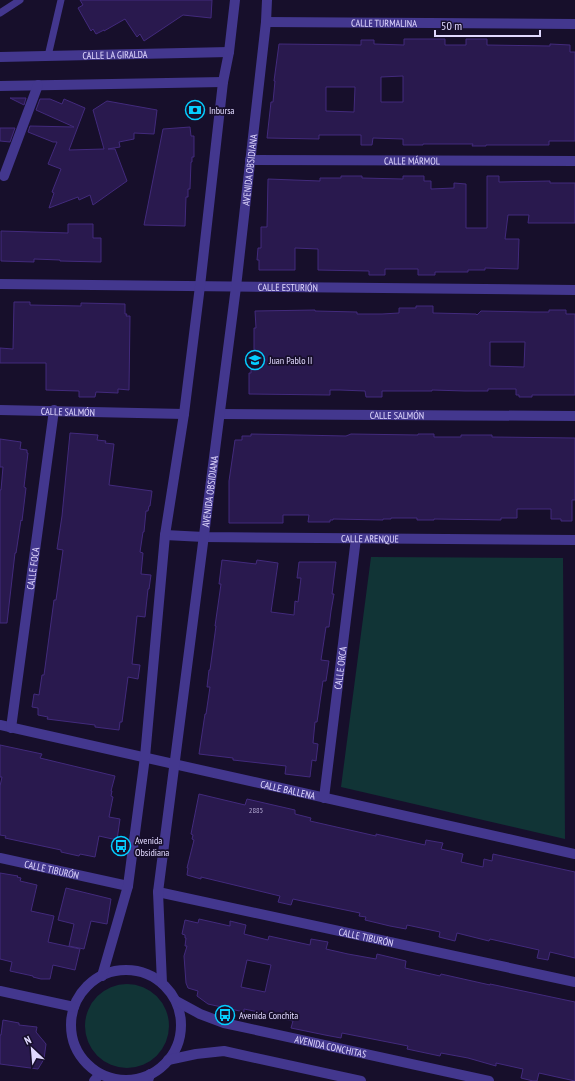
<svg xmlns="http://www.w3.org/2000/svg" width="575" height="1081" viewBox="0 0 575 1081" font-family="'PT Sans Narrow',sans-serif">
	<rect width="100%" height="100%" fill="#170f2b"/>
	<!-- green -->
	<path fill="#113436" d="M371,557L563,558L565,839L341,787Z
		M85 1026a42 42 0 1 1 84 0a42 42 0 1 1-84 0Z"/>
	<!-- building -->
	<path fill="#29194e" stroke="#422a7c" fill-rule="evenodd" d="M80,0H212L211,18L183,15L144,41L140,34L137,37L125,19L104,31V30L96,34L93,29L91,31L78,8L83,5Z
		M404,39H445V45H466V39H487V45L550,46V44L570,45V52H575V141H549V145H486V146H472L473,144H423V145H403V139L373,138L372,145H361V135H319V139L267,138L271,102H273L275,81H274L279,44L361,45V40H374V44L404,45ZM403,76V102H381V77ZM326,87H355L354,112L326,111Z
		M10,98H26L24,105Z
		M40,99H50L62,104L64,99L85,108L69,150L104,149L93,110L107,101L157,110L154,134L134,133V139L119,142L120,147L108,149H115L127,181L93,205L90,195L79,200L78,197L49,208L54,193L52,192L61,169L48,164L57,142H53L28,132L30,126L74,127L36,110Z
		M190,127L191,136H194V157H192V162H191L190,189H188V197H186L185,226L144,225L163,129Z
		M0,128H15L10,142L0,141Z
		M341,176H362V178L403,179V176H424V181H431V189L454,188V183L466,184V228H487V176H499V182L550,181V183H575V223H528L529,215H508L505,239H519L518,269L485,268V270H468V272H435V275H418V269H385V275H369V271L318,270V249L295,248V270H259V260H257L258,248H261V227H267L268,179L320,181V178H341Z
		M68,224H93V238H101V262L60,261V260L34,259V262L1,261V231L68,233Z
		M14,302H30V305L81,306V303L125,304V314H127L126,316H130L129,390L118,389V393L96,392L95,397H79V391L46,390V363H0V348L13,349Z
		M416,306H433V313L476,314L477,315L481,311L533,312H549V310H566V314H575V395H532V397H519V395H516V389H488V391H465L432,390V391H382V397H366L365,391L340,390H330V395L249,394V373H251V353H254V328H256L255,311L315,310V311L357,312V314H382L399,313V308H416ZM490,342H525L524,367L490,366Z
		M70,433L98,435L97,440L106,441L105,443L114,444L109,485L152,491L150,506H149L148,511H146L144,532H143L140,552L143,553L141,574L151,575L149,589H148L145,617L137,616L132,664L140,665L138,679L128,677L122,722H120L119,730L95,727V725L47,719L48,717L38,715V708L32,707L34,694L39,695L42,675H44L54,600H56L63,550L57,549L62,516Z
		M251,434L346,436L351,434L418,435V434H434V437H461V435H492V437L575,438V500H572V521H561V519H551V509H517V518H501V520L434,519V520H417V518H391V519H383V520L333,519V520H330V522H308L309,515H283V523H229V481L235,440H242V436H251Z
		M0,439L21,442L20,449L27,450V453H28L24,487L26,488L22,521L21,520L16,553H15L7,623H0V490H1L3,467H0Z
		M222,560L256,564L257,560L278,563L271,612L294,615L295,601L298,602L301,578H297L299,562H336L332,594H334L331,611L329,627H326L321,660L329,661L326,681H323L317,722H315L313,743L318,744L316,761L312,760L310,777L285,774L286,766L233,760V758L199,754L205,714H206L210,687H207L209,670H210L216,626H215L221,584H219Z
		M0,745L42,754L40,758L115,776L111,791H112L111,796L113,797L109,817L120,819L117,840L99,836L95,857L80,854L79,856L61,852V850L5,838L6,836L0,835V786L2,777H0Z
		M199,794L245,805L247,799L295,810V814L311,818L310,821L376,836V834L425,845L426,840L443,843L441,849L463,854L461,862L483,867L484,859L492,861L493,854L575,872V958L550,952L548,960L537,958L539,950L490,939L489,941L457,933L455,941L439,937L440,932L407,925L406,929L390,926L365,920L366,917L359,916L360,913L302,901L293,899L291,905L278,902L280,896L201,877V879L187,875L188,868H187L194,840L192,839L193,835L191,834Z
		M0,873L18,876L17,877L21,878L20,881L37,885L31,911L54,916L48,942L80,949L75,970L53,965L50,979H41L33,977V976L10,971L12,962L0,959Z
		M66,888L111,899L107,924L91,921L84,949L69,946L74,924L58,920Z
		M199,919L230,926V921L246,925L244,934L268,940L269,936L310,945L311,939L328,942L326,949L348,954L376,959L377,954L406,961L405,968L440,976L441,974L490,985V984L575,1002V1081L539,1073L537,1081H533L521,1078L523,1069L496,1063V1066L468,1058L441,1053L440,1056L407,1049L408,1046L342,1033L341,1038L325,1035L291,1028L293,1021L269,1016V1014L244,1009V1012L208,1004L197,996L198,991L188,988L186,983L184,956L187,946H185L186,938H185V935L182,934L185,920L198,923ZM247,960L271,965L265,992L241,987Z
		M3,1020L19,1023V1025L37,1027L36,1032L46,1044L44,1059L38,1069L0,1064V1035H1Z"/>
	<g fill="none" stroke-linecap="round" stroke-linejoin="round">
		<!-- service -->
		<path stroke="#43378e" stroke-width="7" d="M0,13L20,0
			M48,56L61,0"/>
		<!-- minor -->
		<g stroke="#43378e" stroke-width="10">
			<path id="s1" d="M266,22L575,24"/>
			<path id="s2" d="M0,57L229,52"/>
			<path d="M0,86L223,82"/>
			<path id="s3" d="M250,160L575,161"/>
			<path d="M4,176L38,85"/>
			<path id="s4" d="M0,284L575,290"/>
			<path id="s5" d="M0,410L184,414"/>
			<path id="s6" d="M220,414L575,416"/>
			<path id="s7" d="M165,535L204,537L575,540"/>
			<path id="s8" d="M0,725L575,854"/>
			<path id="s9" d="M11,728L54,410"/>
			<path id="s10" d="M324,798L356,538"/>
			<path id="s11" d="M0,858L128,886"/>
			<path id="s12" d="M158,892L575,982"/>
			<path d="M94,1081L100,1074"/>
			<path d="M148,1081L150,1074"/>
		</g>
		<!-- tertiary -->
		<g stroke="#43378e" stroke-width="10">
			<circle cx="126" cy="1025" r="55"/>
			<path d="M102,976L128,886L145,757L165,535L184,414L200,286L223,82L229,52L235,0"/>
			<path id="s13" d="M162,983L158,892L236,287L266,22L267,0"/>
			<path d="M0,991L74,1007"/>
			<path id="s14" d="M176,1001L200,1014L224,1023L489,1081"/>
			<path d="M168,1060L196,1054L224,1051L361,1081"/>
		</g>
	</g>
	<!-- icons -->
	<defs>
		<symbol id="bank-ring" viewBox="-11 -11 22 22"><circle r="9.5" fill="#170f2b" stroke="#05cdff" stroke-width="1.5"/><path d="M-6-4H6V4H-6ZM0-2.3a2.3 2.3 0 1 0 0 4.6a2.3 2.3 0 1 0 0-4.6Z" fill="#05cdff"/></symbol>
		<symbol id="school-ring" viewBox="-11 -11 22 22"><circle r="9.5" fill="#170f2b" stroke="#05cdff" stroke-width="1.5"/><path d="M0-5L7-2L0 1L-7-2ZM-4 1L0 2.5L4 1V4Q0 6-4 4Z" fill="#05cdff"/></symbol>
		<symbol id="bus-ring" viewBox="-11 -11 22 22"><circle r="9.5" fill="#170f2b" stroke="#05cdff" stroke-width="1.5"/><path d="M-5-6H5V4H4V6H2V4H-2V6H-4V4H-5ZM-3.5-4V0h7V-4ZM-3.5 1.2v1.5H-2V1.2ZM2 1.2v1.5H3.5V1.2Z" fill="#05cdff"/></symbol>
	</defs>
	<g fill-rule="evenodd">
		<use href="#bank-ring" x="184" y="99" width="22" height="22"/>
		<use href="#school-ring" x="244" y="349" width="22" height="22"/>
		<use href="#bus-ring" x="110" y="835" width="22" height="22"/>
		<use href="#bus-ring" x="214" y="1004" width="22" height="22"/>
	</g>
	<g text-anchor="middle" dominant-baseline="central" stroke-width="3.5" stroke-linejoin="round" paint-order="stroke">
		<!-- number labels -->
		<g font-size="8" fill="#b3a9d3">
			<text x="256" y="810">2885</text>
		</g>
		<!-- street labels -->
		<g font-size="10" fill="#e1d9ff" stroke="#170f2b">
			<text stroke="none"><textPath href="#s1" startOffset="118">CALLE TURMALINA</textPath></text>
			<text stroke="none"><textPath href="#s2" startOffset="115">CALLE LA GIRALDA</textPath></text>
			<text stroke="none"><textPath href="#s3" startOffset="162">CALLE MÁRMOL</textPath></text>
			<text stroke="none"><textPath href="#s13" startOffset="819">AVENIDA OBSIDIANA</textPath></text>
			<text stroke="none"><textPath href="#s4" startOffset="288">CALLE ESTURIÓN</textPath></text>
			<text stroke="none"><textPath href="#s5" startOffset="68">CALLE SALMÓN</textPath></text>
			<text stroke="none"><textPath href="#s6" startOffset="177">CALLE SALMÓN</textPath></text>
			<text stroke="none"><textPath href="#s13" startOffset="495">AVENIDA OBSIDIANA</textPath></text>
			<text stroke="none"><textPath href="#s7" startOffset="205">CALLE ARENQUE</textPath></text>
			<text stroke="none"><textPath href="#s9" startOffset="161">CALLE FOCA</textPath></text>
			<text stroke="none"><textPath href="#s10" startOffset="131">CALLE ORCA</textPath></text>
			<text stroke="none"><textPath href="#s8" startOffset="295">CALLE BALLENA</textPath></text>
			<text stroke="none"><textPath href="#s11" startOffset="53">CALLE TIBURÓN</textPath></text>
			<text stroke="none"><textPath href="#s12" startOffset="213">CALLE TIBURÓN</textPath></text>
			<text stroke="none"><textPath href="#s14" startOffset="162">AVENIDA CONCHITAS</textPath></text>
		</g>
		<!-- poi labels -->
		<g font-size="10" fill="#e1d9ff" stroke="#170f2b" text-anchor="start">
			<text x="209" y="110">Inbursa</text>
			<text x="269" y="360">Juan Pablo II</text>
			<text x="135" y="840">Avenida<tspan x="135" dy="12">Obsidiana</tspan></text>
			<text x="239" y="1015">Avenida Conchita</text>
		</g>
	</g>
	<!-- north arrow -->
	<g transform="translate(32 1049) rotate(334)" stroke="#170f2b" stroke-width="3" paint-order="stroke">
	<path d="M0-3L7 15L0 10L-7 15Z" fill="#e1d9ff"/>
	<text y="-6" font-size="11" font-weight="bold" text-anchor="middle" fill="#e1d9ff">N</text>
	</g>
	<!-- scale -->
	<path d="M435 30v6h105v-6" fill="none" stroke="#e1d9ff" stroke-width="2"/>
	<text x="441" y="30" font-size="12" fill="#e1d9ff" stroke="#170f2b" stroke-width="3" paint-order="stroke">50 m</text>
</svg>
